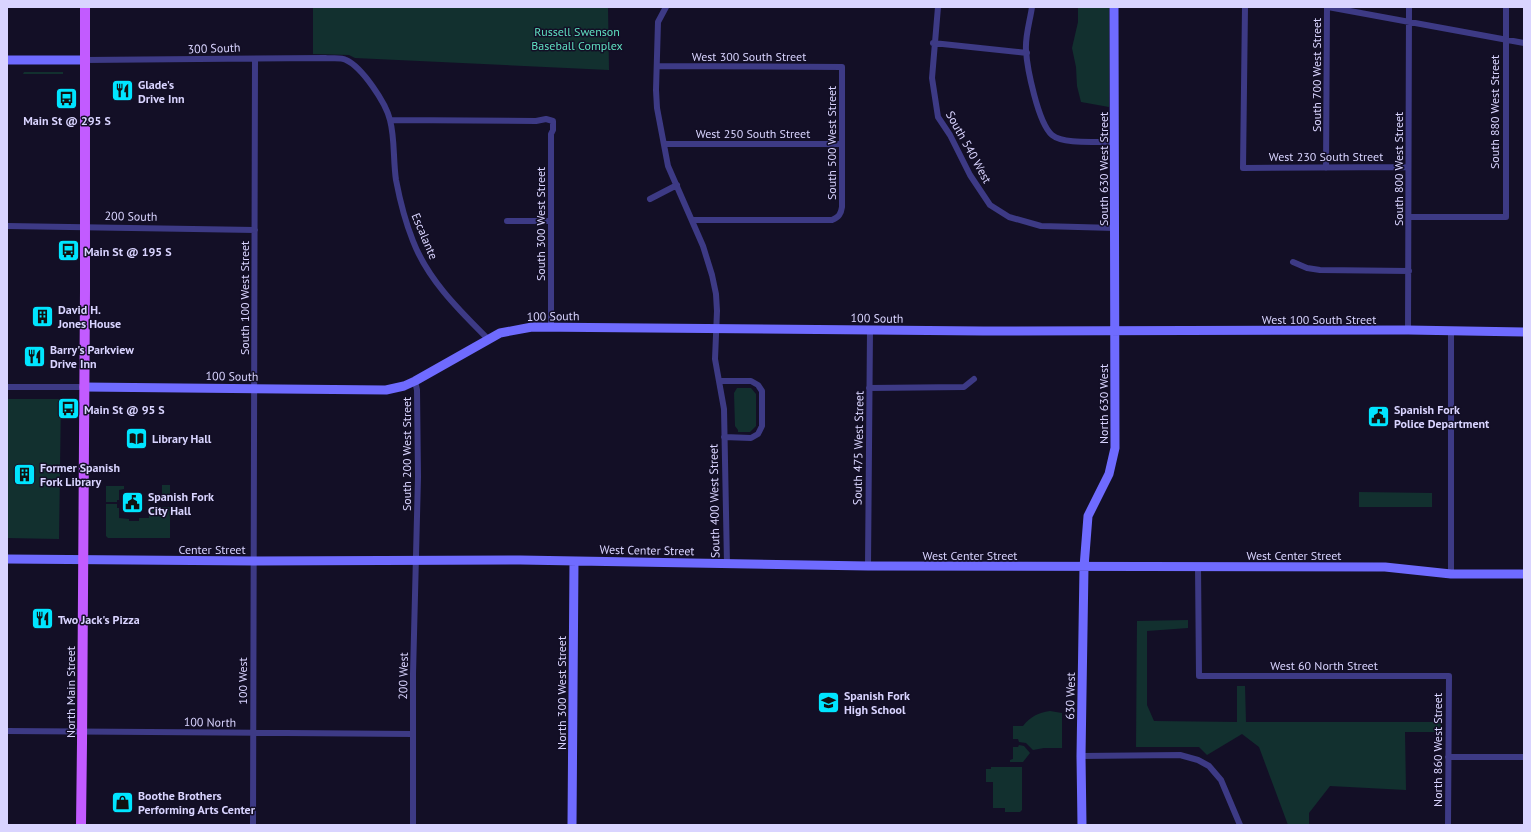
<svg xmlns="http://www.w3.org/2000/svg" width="1531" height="832" viewBox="0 0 1531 832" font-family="'PT Sans',sans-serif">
	<rect width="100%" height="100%" fill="#130f26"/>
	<!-- green -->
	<path fill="#12302f" d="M313,7H608L609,70L355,58L349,55L313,54Z
		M1078,7H1109V107L1081,102L1077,86L1076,67L1072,48L1078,22Z
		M24,72H63V74H23Z
		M737,388H751L756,394V426L750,432H738V430L735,426L734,393Z
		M7,399H61L59,539L7,538Z
		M162,485H170V500H162Z
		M106,486H124V489L119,490V500H117V502H106Z
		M1359,492L1432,493V507H1359Z
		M106,504H117V508H119V518L129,519V521H139V518H149V508L170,507V538H108L106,536Z
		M1188,620V628L1147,631V705L1154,721L1237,722V686H1245L1246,722H1441V732H1405L1406,790L1330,786L1309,813V825H1288L1259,747L1242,734L1207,755L1199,747H1136L1137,621Z
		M1050,711L1062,713V748H1044L1033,750L1026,743L1019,742L1018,739H1013V726H1023C1031,716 1038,713 1050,711Z
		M1019,745L1024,746L1030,753L1023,762H1010V760L1013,759V747H1018Z
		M991,767H1022V810L1020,812H1005V808H993V782H986V769H991Z"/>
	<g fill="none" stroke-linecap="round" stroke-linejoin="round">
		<!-- street -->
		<path stroke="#3d3a85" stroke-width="6" d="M666,7L658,22L656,90L657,108L668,166L703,246L712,275L716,294L717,311L715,359L724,409L727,564
			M938,7L932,78L938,117L950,135L970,175L990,205L1009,217L1041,226L1115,228
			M1032,7C1030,21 1025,36 1026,50C1027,68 1038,123 1052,135C1064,145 1099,141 1115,142
			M1245,7L1243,168L1408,167
			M1328,7L1524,43
			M933,43L1027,53
			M85,60L325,58C331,59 341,57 346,60C362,67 386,103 390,120C395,139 393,160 396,180C400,201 405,221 413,241C428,280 459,310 488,339
			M657,66L842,67V207C841,214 839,217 832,220H692
			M390,120L536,121L546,119L553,121V130L551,134V327
			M665,144H841
			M1326,168L1327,7
			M650,199L677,185
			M1409,217H1506V7
			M507,221H551
			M7,226L255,230
			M1293,262L1307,268L1320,270L1409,271
			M1408,330L1409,7
			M1451,330V574
			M719,381H751L758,385L762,391V426L758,434L751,438L724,437
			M7,387H84
			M869,388L964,387L974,379
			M868,566L870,330
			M1198,566L1199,676H1449L1448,825
			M7,731L413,734
			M1081,756L1180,755L1198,760L1209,766L1221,780L1240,825
			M1448,757H1524
			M253,825L255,59
			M413,825V674L418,477L417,390L415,381"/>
		<!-- secondary -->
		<path stroke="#6f6bff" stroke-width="9" d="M7,60H85
			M84,387L386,390L404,386L415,381L500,333L532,327L983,331L1408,330L1524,332
			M7,559L254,561L520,560L868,566L1385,567L1451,574H1524
			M572,825L574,561
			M1082,825L1081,756L1084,567L1088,516L1109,474L1115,448L1114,7"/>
		<!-- primary -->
		<path stroke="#c25bff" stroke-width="10" d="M81,825L82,743L85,291V7"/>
	</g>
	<!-- icons -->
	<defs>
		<symbol id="restaurant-square" viewBox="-11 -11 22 22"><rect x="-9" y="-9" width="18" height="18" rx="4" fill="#00e5ff" stroke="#130f26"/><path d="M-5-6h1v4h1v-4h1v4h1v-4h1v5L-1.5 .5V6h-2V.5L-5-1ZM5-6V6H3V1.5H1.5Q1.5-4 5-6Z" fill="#111"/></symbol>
		<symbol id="bus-square" viewBox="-11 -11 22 22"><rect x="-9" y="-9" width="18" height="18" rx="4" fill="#00e5ff" stroke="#130f26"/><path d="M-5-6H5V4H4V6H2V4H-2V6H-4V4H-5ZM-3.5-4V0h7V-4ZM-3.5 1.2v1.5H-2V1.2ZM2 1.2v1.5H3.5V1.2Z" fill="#111"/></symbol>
		<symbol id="building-square" viewBox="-11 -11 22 22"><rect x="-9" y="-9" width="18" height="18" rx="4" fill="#00e5ff" stroke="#130f26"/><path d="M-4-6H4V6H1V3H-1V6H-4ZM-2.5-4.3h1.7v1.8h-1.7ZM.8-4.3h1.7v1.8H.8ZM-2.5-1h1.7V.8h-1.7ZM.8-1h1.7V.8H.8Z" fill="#111"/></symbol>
		<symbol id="civic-square" viewBox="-11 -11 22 22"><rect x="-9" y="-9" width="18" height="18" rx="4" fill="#00e5ff" stroke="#130f26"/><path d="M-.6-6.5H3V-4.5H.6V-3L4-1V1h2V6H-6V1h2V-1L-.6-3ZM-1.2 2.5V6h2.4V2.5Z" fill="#111"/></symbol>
		<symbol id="library-square" viewBox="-11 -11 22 22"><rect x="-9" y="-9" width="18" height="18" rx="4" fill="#00e5ff" stroke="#130f26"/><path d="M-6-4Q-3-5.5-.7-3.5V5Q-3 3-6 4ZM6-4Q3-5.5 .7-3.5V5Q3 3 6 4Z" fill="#111"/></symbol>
		<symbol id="school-square" viewBox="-11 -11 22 22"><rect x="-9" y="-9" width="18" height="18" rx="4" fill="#00e5ff" stroke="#130f26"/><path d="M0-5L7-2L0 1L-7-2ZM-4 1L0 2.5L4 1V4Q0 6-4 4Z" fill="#111"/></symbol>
		<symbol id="shop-square" viewBox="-11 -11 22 22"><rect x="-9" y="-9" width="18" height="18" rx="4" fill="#00e5ff" stroke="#130f26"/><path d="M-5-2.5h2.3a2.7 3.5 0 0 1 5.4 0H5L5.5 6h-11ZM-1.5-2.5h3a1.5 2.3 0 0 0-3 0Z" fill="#111"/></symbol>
	</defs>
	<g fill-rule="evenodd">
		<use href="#restaurant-square" x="110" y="78" width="25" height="25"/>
		<use href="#bus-square" x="54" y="86" width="25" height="25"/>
		<use href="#bus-square" x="56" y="238" width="25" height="25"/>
		<use href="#building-square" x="30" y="304" width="25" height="25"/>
		<use href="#restaurant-square" x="22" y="344" width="25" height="25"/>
		<use href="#bus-square" x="56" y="396" width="25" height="25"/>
		<use href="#civic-square" x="1366" y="404" width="25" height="25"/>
		<use href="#library-square" x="124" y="426" width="25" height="25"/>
		<use href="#building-square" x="12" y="462" width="25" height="25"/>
		<use href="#civic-square" x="120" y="490" width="25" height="25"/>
		<use href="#restaurant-square" x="30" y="606" width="25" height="25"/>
		<use href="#school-square" x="816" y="690" width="25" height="25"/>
		<use href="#shop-square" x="110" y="790" width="25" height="25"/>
	</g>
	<g text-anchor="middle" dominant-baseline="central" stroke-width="3" stroke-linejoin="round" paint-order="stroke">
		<!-- park labels -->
		<g font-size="12" fill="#5fe0c0" stroke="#130f26">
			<text x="577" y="31">Russell Swenson<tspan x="577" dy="14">Baseball Complex</tspan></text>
		</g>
		<!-- street labels -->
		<g font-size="12" fill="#d9d4ff" stroke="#130f26">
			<text transform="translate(214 48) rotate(-2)">300 South</text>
			<text x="749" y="56">West 300 South Street</text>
			<text transform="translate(1316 75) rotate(-90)">South 700 West Street</text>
			<text transform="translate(1494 112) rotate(-90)">South 880 West Street</text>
			<text x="753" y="133">West 250 South Street</text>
			<text transform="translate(831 143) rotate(-90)">South 500 West Street</text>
			<text transform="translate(969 147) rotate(61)">South 540 West</text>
			<text x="1326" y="156">West 230 South Street</text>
			<text transform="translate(1103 169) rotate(-90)">South 630 West Street</text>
			<text transform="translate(1398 169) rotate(-90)">South 800 West Street</text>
			<text transform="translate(131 216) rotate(1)">200 South</text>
			<text transform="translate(540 224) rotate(-90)">South 300 West Street</text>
			<text transform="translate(425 236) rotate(67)">Escalante</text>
			<text transform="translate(244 298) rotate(-90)">South 100 West Street</text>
			<text transform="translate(553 316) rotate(-1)">100 South</text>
			<text transform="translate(877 318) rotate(1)">100 South</text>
			<text x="1319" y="319">West 100 South Street</text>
			<text transform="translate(232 376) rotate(1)">100 South</text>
			<text transform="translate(1103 404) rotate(-90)">North 630 West</text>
			<text transform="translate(858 448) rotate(-89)">South 475 West Street</text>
			<text transform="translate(406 454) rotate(-90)">South 200 West Street</text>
			<text transform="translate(714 501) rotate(-91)">South 400 West Street</text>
			<text x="212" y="549">Center Street</text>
			<text transform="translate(647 550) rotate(1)">West Center Street</text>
			<text x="970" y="555">West Center Street</text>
			<text x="1294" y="555">West Center Street</text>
			<text x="1324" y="665">West 60 North Street</text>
			<text transform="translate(403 676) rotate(-89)">200 West</text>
			<text transform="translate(242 681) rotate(-90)">100 West</text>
			<text transform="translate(70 692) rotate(-90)">North Main Street</text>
			<text transform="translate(561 693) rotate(-90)">North 300 West Street</text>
			<text transform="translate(1070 696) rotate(-89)">630 West</text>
			<text transform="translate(210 722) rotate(1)">100 North</text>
			<text transform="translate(1437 750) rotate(-90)">North 860 West Street</text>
		</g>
		<!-- poi labels -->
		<g font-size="12" font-weight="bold" fill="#d9d4ff" stroke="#130f26" text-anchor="start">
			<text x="138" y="84">Glade's<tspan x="138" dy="14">Drive Inn</tspan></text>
			<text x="67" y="120" text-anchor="middle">Main St @ 295 S</text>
			<text x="84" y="251">Main St @ 195 S</text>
			<text x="58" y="309">David H.<tspan x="58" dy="14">Jones House</tspan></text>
			<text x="50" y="349">Barry's Parkview<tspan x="50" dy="14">Drive Inn</tspan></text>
			<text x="84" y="409">Main St @ 95 S</text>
			<text x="1394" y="409">Spanish Fork<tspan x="1394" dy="14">Police Department</tspan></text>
			<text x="152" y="438">Library Hall</text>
			<text x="40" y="467">Former Spanish<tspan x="40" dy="14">Fork Library</tspan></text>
			<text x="148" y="496">Spanish Fork<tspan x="148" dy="14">City Hall</tspan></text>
			<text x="58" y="619">Two Jack's Pizza</text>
			<text x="844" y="695">Spanish Fork<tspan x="844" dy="14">High School</tspan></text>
			<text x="138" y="795">Boothe Brothers<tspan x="138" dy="14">Performing Arts Center</tspan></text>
		</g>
	</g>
	<!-- border -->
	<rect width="1531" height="832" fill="none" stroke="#d9d4ff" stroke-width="16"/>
</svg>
